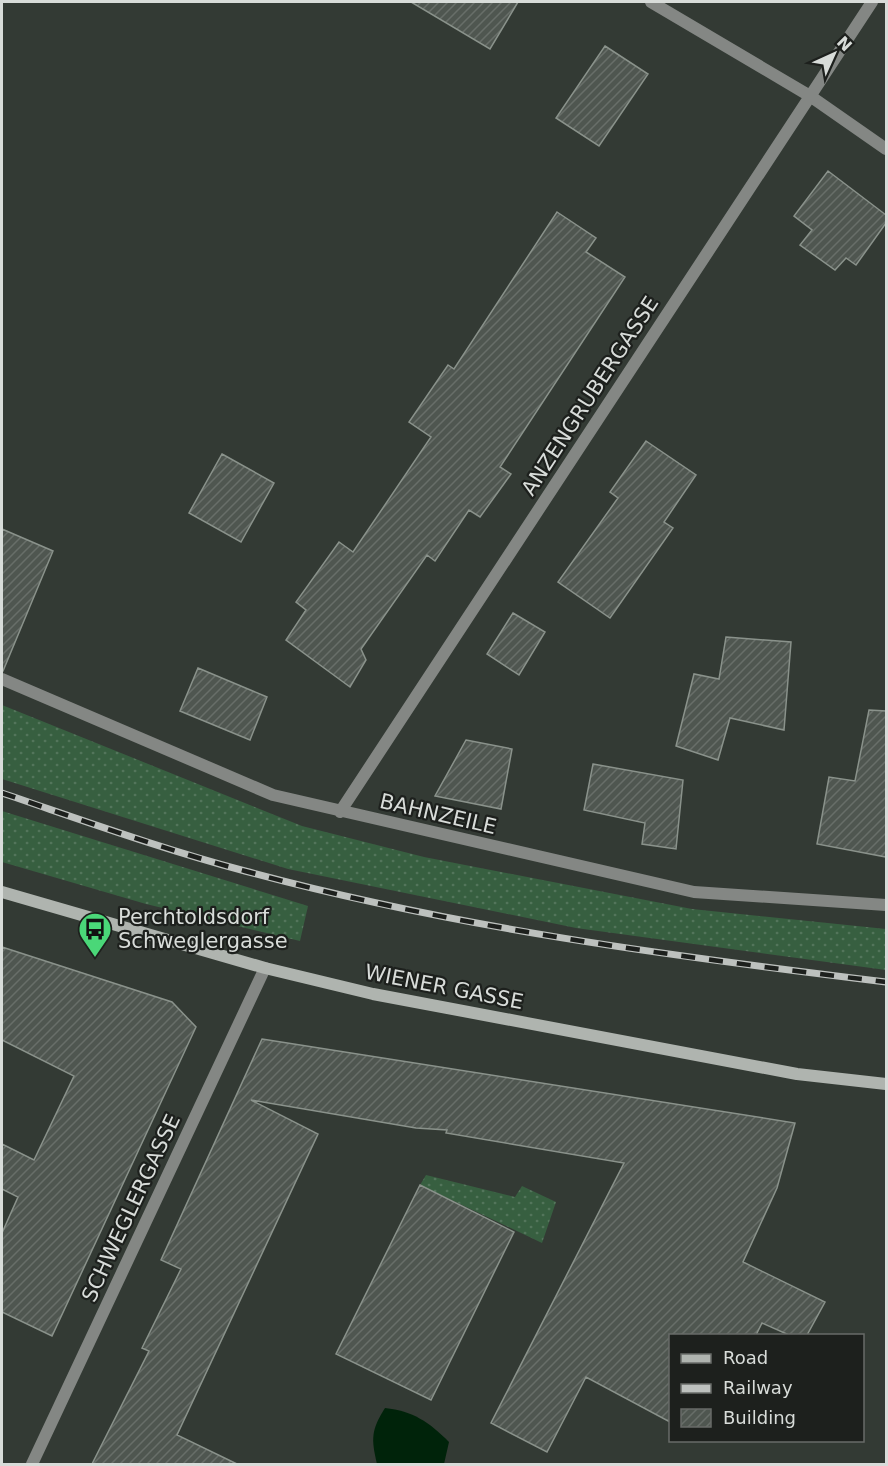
<svg xmlns="http://www.w3.org/2000/svg" width="888" height="1466" viewBox="0 0 888 1466" font-family="'DejaVu Sans',sans-serif">
	<defs>
		<pattern id="grass-dots" width="8" height="8" patternUnits="userSpaceOnUse" patternTransform="scale(1.5)"><rect width="8" height="8" fill="#375f40"/><path d="M2 2h.1M6 6h.1" fill="none" stroke="#53755b" stroke-width="1.8" stroke-linecap="round"/></pattern>
		<pattern id="building-hatch" width="6" height="6" patternUnits="userSpaceOnUse" patternTransform="scale(1.5)"><rect width="6" height="6" fill="#4f5650"/><path d="M-1 1l2-2M0 6l6-6M5 7l2-2" fill="none" stroke="#686e69"/></pattern>
	</defs>
	<rect width="100%" height="100%" fill="#333a34"/>
	<!-- grass -->
	<path fill="url(#grass-dots)" d="M2,705L302,826L424,857L692,909L886,929V970L576,928L288,869L2,779Z
		M2,811L308,906L300,941L146,904L2,862Z
		M426,1175L515,1197L522,1186L556,1202L542,1243L420,1185Z"/>
	<!-- water -->
	<path fill="#00230a" d="M385,1408C413,1411 429,1422 449,1442L444,1464H377C371,1439 371,1430 385,1408Z"/>
	<!-- building -->
	<path fill="url(#building-hatch)" stroke="#8a928b" stroke-width="1.5" d="M411,2H518L490,49Z
		M605,46L648,74L599,146L556,118Z
		M828,171L886,215V223L856,265L846,258L835,270L800,245L812,230L794,216Z
		M557,212L596,238L586,252L625,277L500,467L511,474L480,517L469,510L435,561L427,555L361,649L366,660L350,687L286,640L306,610L296,602L339,542L353,552L431,437L409,422L448,365L454,369Z
		M646,441L696,475L664,522L673,528L610,618L558,582L618,498L610,492Z
		M222,454L274,483L241,542L189,513Z
		M2,529L53,551L3,671H2Z
		M513,613L545,632L519,675L487,654Z
		M726,637L791,642L784,730L730,718L718,760L676,746L694,674L719,679Z
		M198,668L267,697L250,740L180,711Z
		M869,710L886,711V857L817,844L829,777L855,781Z
		M466,740L512,749L501,809L435,796Z
		M593,764L683,780L676,849L642,844L645,823L584,810Z
		M2,947L172,1002L196,1027L52,1336L2,1312V1233L18,1197L2,1189V1144L34,1160L74,1076L2,1040Z
		M262,1039L795,1123L777,1188L743,1262L825,1302L807,1335H789L762,1323L756,1335H670V1422L586,1377L547,1452L491,1423L624,1163L446,1133L447,1130L416,1128L251,1100L318,1134L177,1435L237,1464H92L149,1351L142,1348L181,1269L161,1260Z
		M420,1185L514,1232L431,1400L336,1354Z"/>
	<g fill="none" stroke-linecap="round" stroke-linejoin="round">
		<!-- minor -->
		<path stroke="#848784" stroke-width="12" d="M651,2L810,96L886,149
			M2,679L273,795L694,892L886,905
			M340,812L872,2
			M32,1464L265,968"/>
		<!-- secondary -->
		<path stroke="#afb4af" stroke-width="12" d="M2,892L265,968L373,994L797,1074L886,1084"/>
		<defs>
			<path id="rail" d="M2,793C82,820 162,849 245,871C455,928 671,956 886,982"/>
		</defs>
		<!-- rail casing -->
		<use href="#rail" stroke="#bdc1be" stroke-width="7"/>
		<!-- rail -->
		<use href="#rail" stroke="#1d201d" stroke-width="4.5" stroke-dasharray="14" stroke-linecap="butt"/>
	</g>
	<!-- icons -->
	<defs>
		<symbol id="bus-pin" viewBox="-11 -11 22 30"><path d="M0 17L-7.5 6A9.5 9.5 0 1 1 7.5 6Z" fill="#4ad778" stroke="#1d201d"/><path d="M-5-6H5V4H4V6H2V4H-2V6H-4V4H-5ZM-3.5-4V0h7V-4ZM-3.5 1.2v1.5H-2V1.2ZM2 1.2v1.5H3.5V1.2Z" fill="#111"/></symbol>
	</defs>
	<g fill-rule="evenodd">
		<use href="#bus-pin" x="76" y="910" width="38" height="52"/>
	</g>
	<g text-anchor="middle" dominant-baseline="central" stroke-width="4.5" stroke-linejoin="round" paint-order="stroke">
		<!-- street labels -->
		<g font-size="21" fill="#d8dcd9" stroke="#1d201d">
			<text transform="translate(590 396) rotate(-57)">ANZENGRUBERGASSE</text>
			<text transform="translate(438 814) rotate(13)">BAHNZEILE</text>
			<text transform="translate(444 987) rotate(11)">WIENER GASSE</text>
			<text transform="translate(131 1208) rotate(-65)">SCHWEGLERGASSE</text>
		</g>
		<!-- poi labels -->
		<g font-size="21" fill="#d8dcd9" stroke="#1d201d" text-anchor="start">
			<text x="118" y="917">Perchtoldsdorf<tspan x="118" dy="24">Schweglergasse</tspan></text>
		</g>
	</g>
	<!-- border -->
	<rect width="888" height="1466" fill="none" stroke="#d8dcd9" stroke-width="6"/>
	<!-- legend -->
	<rect x="669" y="1334" width="195" height="108" fill="#1d201d" stroke="#686b68" stroke-width="1.5"/>
	<rect x="681" y="1354" width="30" height="9" fill="#afb4af" stroke="#686b68" stroke-width="1.5"/>
	<text x="723" y="1364" font-size="18" fill="#d8dcd9">Road</text>
	<rect x="681" y="1384" width="30" height="9" fill="#bdc1be" stroke="#686b68" stroke-width="1.5"/>
	<text x="723" y="1394" font-size="18" fill="#d8dcd9">Railway</text>
	<rect x="681" y="1409" width="30" height="18" fill="url(#building-hatch)" stroke="#686b68" stroke-width="1.5"/>
	<text x="723" y="1424" font-size="18" fill="#d8dcd9">Building</text>
	<!-- north arrow -->
	<g transform="translate(834 54) rotate(45)" stroke="#1d201d" stroke-width="4.5" paint-order="stroke">
	<path d="M0-4.5L10 22L0 15L-10 22Z" fill="#d8dcd9"/>
	<text y="-9" font-size="16" font-weight="bold" text-anchor="middle" fill="#d8dcd9">N</text>
	</g>
</svg>
